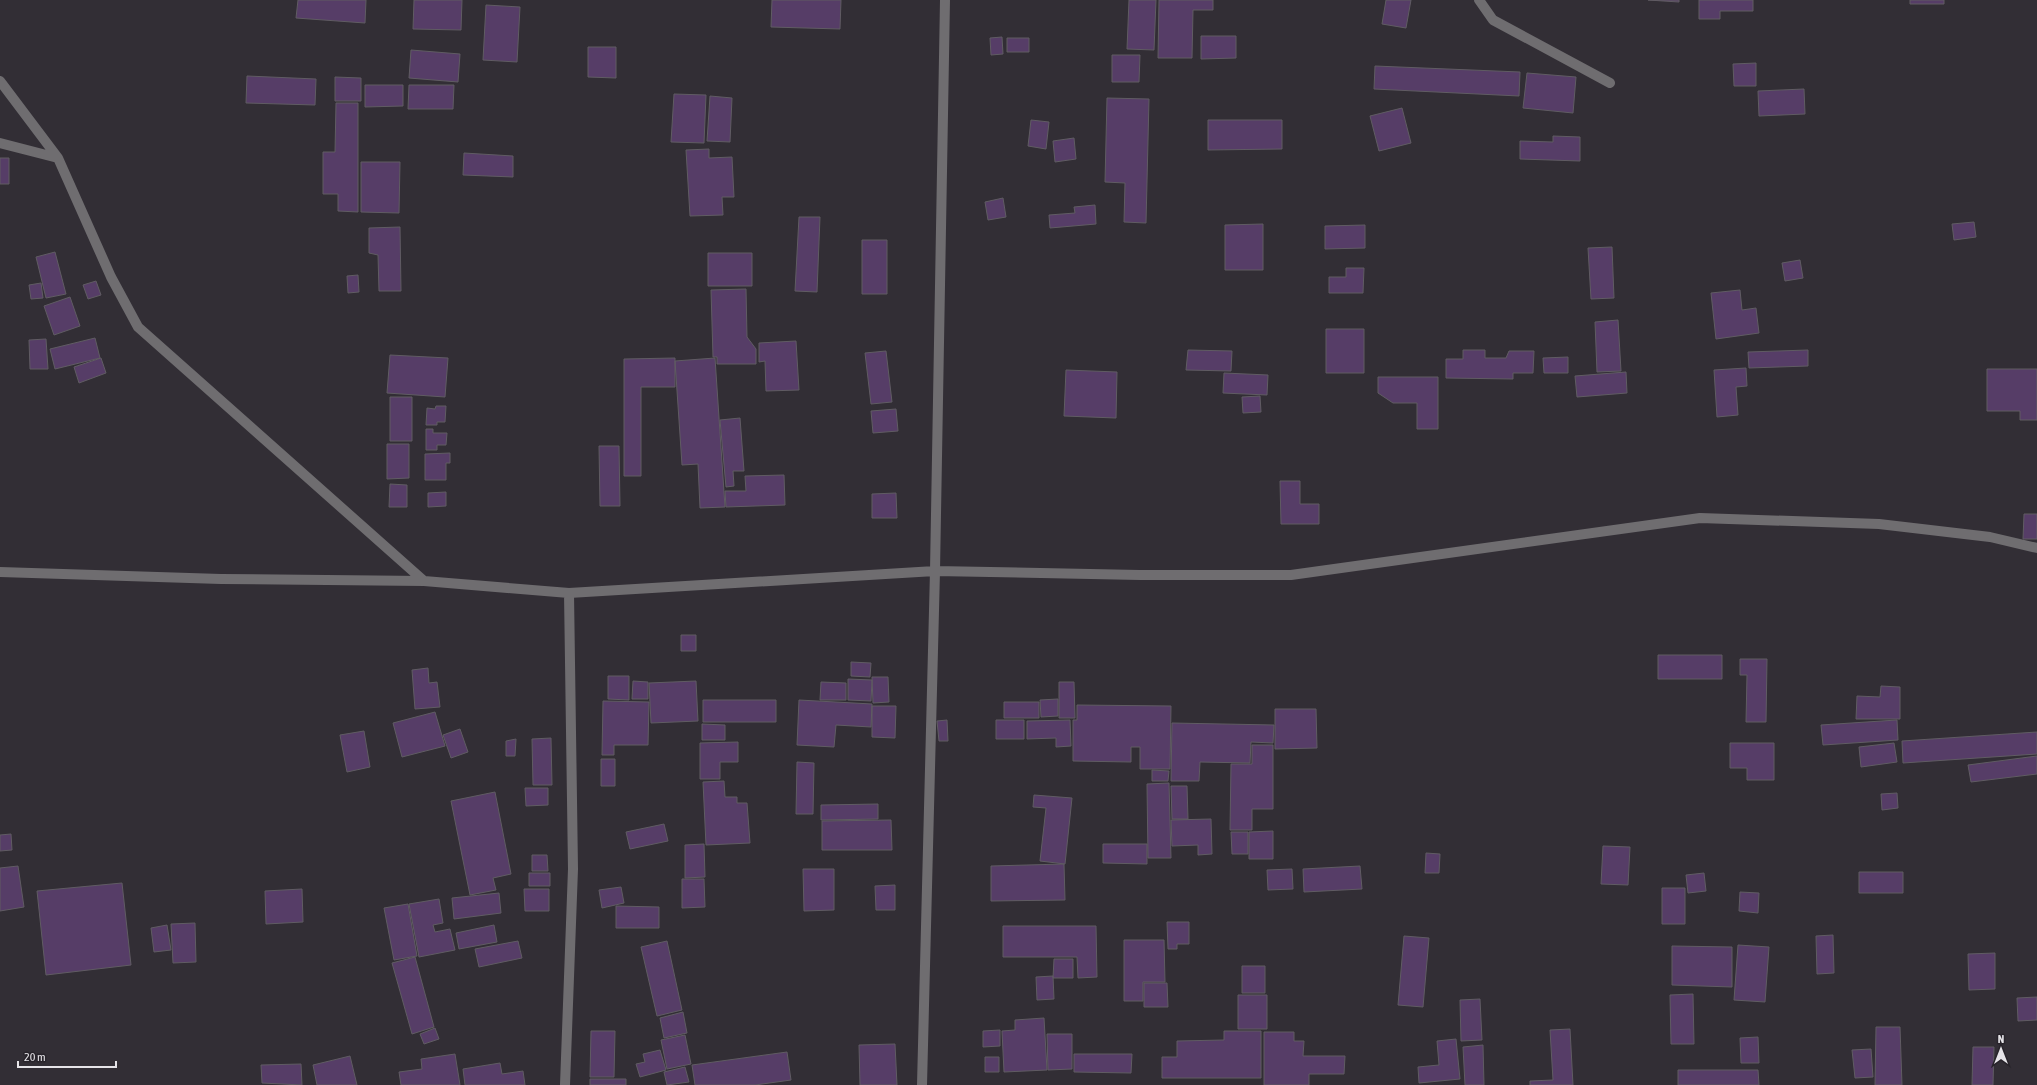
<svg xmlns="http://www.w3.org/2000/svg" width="2037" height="1085" viewBox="0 0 2037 1085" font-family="'Asap Condensed',sans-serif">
	<rect width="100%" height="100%" fill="#322e35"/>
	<!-- building -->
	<path fill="#563d67" stroke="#605c63" d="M298,0H366L365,23L296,18Z
		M414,0H462L461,30L413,29Z
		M772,0H841L840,29L771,27Z
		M1129,0H1156L1154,50L1127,49Z
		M1159,0H1213V10H1193L1192,58H1158Z
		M1386,0H1411L1406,28L1382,24Z
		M1648,0H1679V2Z
		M1699,0H1753V11H1720V19H1699Z
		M1910,0H1944V4H1910Z
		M486,5L520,7L517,62L483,60Z
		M1201,36H1236V58L1201,59Z
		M1002,37L1003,54L991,55L990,38Z
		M1007,38H1029V52H1007Z
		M588,47H616V78L588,77Z
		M411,50L460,54L458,82L409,78Z
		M1112,55H1140L1139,82H1112Z
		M1756,63V86H1734L1733,64Z
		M1375,66L1520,72L1519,96L1374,89Z
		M1527,73L1576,77L1573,113L1523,108Z
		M247,76L316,79L315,105L246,103Z
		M335,77L361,78V101H335Z
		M365,85H403V106L365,107Z
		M409,85H454L453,109H408Z
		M1804,89L1805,114L1759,116L1758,91Z
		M674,94L706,95L704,143L671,142Z
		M710,96L732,98L730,142L707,141Z
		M1107,98L1149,99L1146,223L1124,222L1125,183L1105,182Z
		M336,103H358V212L338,211V194H323V152H335Z
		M1402,108L1411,143L1379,151L1370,116Z
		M1031,120L1049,122L1046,149L1028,146Z
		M1208,120H1282V149L1208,150Z
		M1553,136L1580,137V161L1520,159V141L1553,142Z
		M1074,138L1076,159L1055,162L1053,141Z
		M709,149V158L732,157L734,197H722L723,215L690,216L686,150Z
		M464,153L513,156V177L463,175Z
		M0,158H9V184H0Z
		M361,162H400L399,213L361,212Z
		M1003,198L1006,217L988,220L985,202Z
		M1095,205L1096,224L1050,228L1049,215L1075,213L1074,207Z
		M799,217H820L817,292L795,291Z
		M1974,222L1976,237L1954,240L1952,224Z
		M1263,224V270H1225V225Z
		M1365,225V248L1325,249V226Z
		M400,227L401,291H379L378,255L369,253V228Z
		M862,240H887V294H862Z
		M1612,247L1614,298L1591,299L1588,248Z
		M55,252L66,294L46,298L36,257Z
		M708,253H752V286H708Z
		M1800,260L1803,278L1785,281L1782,263Z
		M1346,268H1364L1363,293H1329V277H1346Z
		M358,275L359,292L348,293L347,276Z
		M96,281L101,295L88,299L83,285Z
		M41,283L43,298L31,299L29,285Z
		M746,289L747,337L756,349V364H717V357H713L711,290Z
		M1740,290L1742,310L1756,308L1759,333L1716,339L1711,293Z
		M70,297L80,326L54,335L44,306Z
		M1618,320L1621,371L1597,372L1595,322Z
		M1326,329H1364V373H1326Z
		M95,338L100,358L55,369L50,349Z
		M46,339L48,369H30L29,340Z
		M796,341L799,390L766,391L765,361L759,362V343Z
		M1188,350L1232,351L1231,371L1186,370Z
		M1463,350H1485V358H1506L1509,351H1534L1533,373H1513V379L1446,378V359H1463Z
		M1808,350V366L1749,368L1748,352Z
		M886,351L892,402L871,404L865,353Z
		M390,355L448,358L445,397L387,393Z
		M1568,357V373H1544L1543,358Z
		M101,358L106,373L79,383L74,367Z
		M675,358V387H641V476H624V359Z
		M715,358L725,507L700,508L698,464L682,465L675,361Z
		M1746,368L1747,386L1736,387L1738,415L1717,417L1714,370Z
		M1987,369H2037V420H2020V411H1987Z
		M1066,370L1117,372L1116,418L1064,416Z
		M1626,372L1627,393L1577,397L1575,376Z
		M1224,373L1268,375L1267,395L1223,393Z
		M1378,377H1438V429H1417V403H1393L1378,393Z
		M1260,396L1261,412L1243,413L1242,397Z
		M390,397H412V441H390Z
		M436,406H446L445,422H437V425H426L427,408L435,409Z
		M896,409L898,431L873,433L871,411Z
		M740,418L744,471H733L734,486L726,487L720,420Z
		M426,429H433V433H447L446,445H437V450H426Z
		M387,444H409V478L387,479Z
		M599,446H619L620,506H600Z
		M450,453V463H446V480H425V454Z
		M784,475L785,505L726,507L725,491H746L745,476Z
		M1280,481H1300V504H1319V524H1281Z
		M390,484L407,485V507H389Z
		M446,492V506L428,507V493Z
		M896,493L897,518H872V494Z
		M2024,514H2037V539H2023Z
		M681,635H696V651H681Z
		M1658,655H1722V679H1658Z
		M1740,659H1767L1766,722H1746L1747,675H1740Z
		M851,662L871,663L870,677L851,676Z
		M428,668L429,683L437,682L440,707L415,709L412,670Z
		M608,676H629V700L608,699Z
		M872,677H888L889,702L873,703Z
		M848,679L872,680L871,701L848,700Z
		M633,681L648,682V699H632Z
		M696,681L698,721L651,723L649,683Z
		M821,682L846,683V700H820Z
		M1059,682H1074L1075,718H1059Z
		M1881,686L1900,687V719H1856L1857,696L1880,697Z
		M1058,699V716L1041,717L1040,700Z
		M703,700H776V722H703Z
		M799,700L872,704L871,727L836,725L834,747L797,745Z
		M603,701L649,702L648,745H614V755H602Z
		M1004,702H1039V718H1004Z
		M1077,705L1171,706L1170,769H1140V747H1131V762L1073,761V720H1077Z
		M872,706H896L895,738L872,737Z
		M1275,709H1316L1317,748L1275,749Z
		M435,712L445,746L402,757L393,723Z
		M947,720L948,741H939L937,721Z
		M996,720H1024V739H996Z
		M1070,720L1071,746L1056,747V738L1027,739V721Z
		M1897,720L1898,740L1823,745L1821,725Z
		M1172,723L1274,725L1273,743L1251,742L1250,763L1200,762L1199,781H1171Z
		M702,724L725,725V740H702Z
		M460,729L468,752L451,758L443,735Z
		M364,731L370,767L347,772L340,735Z
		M2037,732V754L1903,763L1902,741Z
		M551,738L552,785H533L532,739Z
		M516,739L515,756H506V741Z
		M738,742V762H720V779H700V743Z
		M1730,743H1774V780H1747V768H1730Z
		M1894,743L1897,762L1861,767L1859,747Z
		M1252,745H1273V809H1252V830H1230L1231,764H1252Z
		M2037,756V774L1971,782L1968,765Z
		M601,759H615V786H601Z
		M797,762L814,763L813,814H796Z
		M1152,770L1169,771L1168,781H1152Z
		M724,781L725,797H737V803H747L750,843L706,845L703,782Z
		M1169,783L1171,858H1148L1147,784Z
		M1171,786H1187L1188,819H1172Z
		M525,788H548V805L526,806Z
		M495,792L511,874L493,878L496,890L470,895L451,801Z
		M1897,793L1898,808L1882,810L1881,794Z
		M1034,795L1072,798L1065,864L1040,861L1046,808L1033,807Z
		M878,804V819L821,820V805Z
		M1211,819L1212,854L1198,855V845L1172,846L1171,820Z
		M891,820L892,850H822V821Z
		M664,824L668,841L630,849L626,832Z
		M1273,831V859H1249V832Z
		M1231,832H1248V854H1232Z
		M11,834L12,850L0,851V835Z
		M704,844L705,877L685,878V845Z
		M1103,844H1147V864L1103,863Z
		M1603,846L1630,847L1628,885L1601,884Z
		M1426,853L1440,854L1439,873H1425Z
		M532,855H547L548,871H532Z
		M1064,864L1065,900L991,901V866Z
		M18,866L24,907L0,911V868Z
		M1360,866L1362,889L1304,892L1303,869Z
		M803,869H834V910L804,911Z
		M1292,869L1293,889L1268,890L1267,870Z
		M1859,872H1903V893H1859Z
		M529,873H550V886H529Z
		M1704,873L1706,891L1688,893L1686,875Z
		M682,879H704L705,907L682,908Z
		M122,883L131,965L46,975L37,891Z
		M895,885V910H876L875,886Z
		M621,887L624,903L602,908L599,890Z
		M1662,888H1685V924H1662Z
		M302,889L303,922L266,924L265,891Z
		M524,889H549V911H525Z
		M1740,892L1759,893L1758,913L1739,911Z
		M499,893L501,913L454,919L452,898Z
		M439,899L443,923L433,925L435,932L450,929L455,950L419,957L409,904Z
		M408,904L417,956L394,960L384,908Z
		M616,906L659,907V928H616Z
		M1167,922H1189V944H1177V949H1168Z
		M195,923L196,962L173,963L171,924Z
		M167,925L171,950L154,952L151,928Z
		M494,925L497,942L459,949L456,933Z
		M1003,926H1096L1097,977L1078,978L1077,957H1003Z
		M1833,935L1834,973L1817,974L1816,936Z
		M1404,936L1429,938L1423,1007L1398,1005Z
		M1124,940H1164L1165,982H1143V1001H1124Z
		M518,941L522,958L479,967L475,949Z
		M667,941L682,1010L657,1016L641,947Z
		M1738,945L1769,947L1765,1002L1734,1000Z
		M1672,946L1732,947V987L1672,985Z
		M1995,953V989L1969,990L1968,954Z
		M415,957L434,1027L412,1034L392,963Z
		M1054,959H1073V978H1053Z
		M1242,966H1265V993H1242Z
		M1053,976L1054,999L1037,1000L1036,977Z
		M1144,983H1167L1168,1007H1144Z
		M1693,994L1694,1044H1671L1670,995Z
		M1238,995H1267V1029H1238Z
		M2037,997V1020L2018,1021L2017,998Z
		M1480,999L1482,1040L1461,1041L1460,1000Z
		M683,1012L687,1033L664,1038L660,1018Z
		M1044,1018L1047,1070L1004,1072L1002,1031L1015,1030V1020Z
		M1876,1027H1900L1902,1085H1875Z
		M435,1028L439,1039L424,1044L420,1034Z
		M1570,1029L1573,1085H1530V1081L1553,1080L1550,1030Z
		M1000,1030V1046L983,1047V1031Z
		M591,1031H615L614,1077H590Z
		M1224,1031H1261V1078H1162V1057H1177V1041L1224,1040Z
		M1264,1032H1294V1041H1304L1303,1056H1345L1344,1074H1309V1085H1264Z
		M1047,1034H1072V1069L1048,1070Z
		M685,1035L691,1064L667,1069L661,1040Z
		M1758,1037L1759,1063H1741L1740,1038Z
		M1456,1039L1460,1079L1419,1083L1418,1067L1439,1065L1437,1041Z
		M895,1044L897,1085H860L859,1045Z
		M1483,1045L1484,1085H1465L1463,1047Z
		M1973,1047H1994L1993,1085H1972Z
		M1871,1049L1873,1077L1855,1078L1852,1050Z
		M660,1050L666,1070L640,1077L636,1064L645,1062L643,1054Z
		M787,1052L791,1080L755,1085H695L692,1065Z
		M455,1054L460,1085H401L399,1072L422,1069L421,1059Z
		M1074,1054H1132L1131,1073L1074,1072Z
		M350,1056L357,1085H317L313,1065Z
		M985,1057H999V1072H985Z
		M500,1063L502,1074L523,1071L525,1085H465L463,1069Z
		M301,1064L302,1085L262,1083L261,1065Z
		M685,1067L689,1082L667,1085L664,1072Z
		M1678,1070H1758L1759,1085H1678Z
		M590,1079H626V1085H590Z"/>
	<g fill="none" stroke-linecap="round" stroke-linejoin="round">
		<!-- street -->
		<path stroke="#6f6d70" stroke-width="10" d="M1479,0L1493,20L1610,83
			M0,81L58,158L111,277L138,327L424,581L569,593L935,571L1140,575H1291L1700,518L1879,524L1990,537L2037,548
			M0,143L58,158
			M0,572L221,579L424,581
			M565,1085L573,869L569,593
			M922,1085L935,571L945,0"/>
	</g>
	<!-- north arrow -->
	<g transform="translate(2001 1049)" stroke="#28242b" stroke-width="3" paint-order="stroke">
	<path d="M0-3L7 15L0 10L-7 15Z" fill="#e6e4e8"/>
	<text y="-6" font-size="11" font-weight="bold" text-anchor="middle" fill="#e6e4e8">N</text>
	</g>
	<!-- scale -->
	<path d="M18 1061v6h98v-6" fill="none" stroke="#e6e4e8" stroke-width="2"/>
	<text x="24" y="1061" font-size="12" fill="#e6e4e8" stroke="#28242b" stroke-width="3" paint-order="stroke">20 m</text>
</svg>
